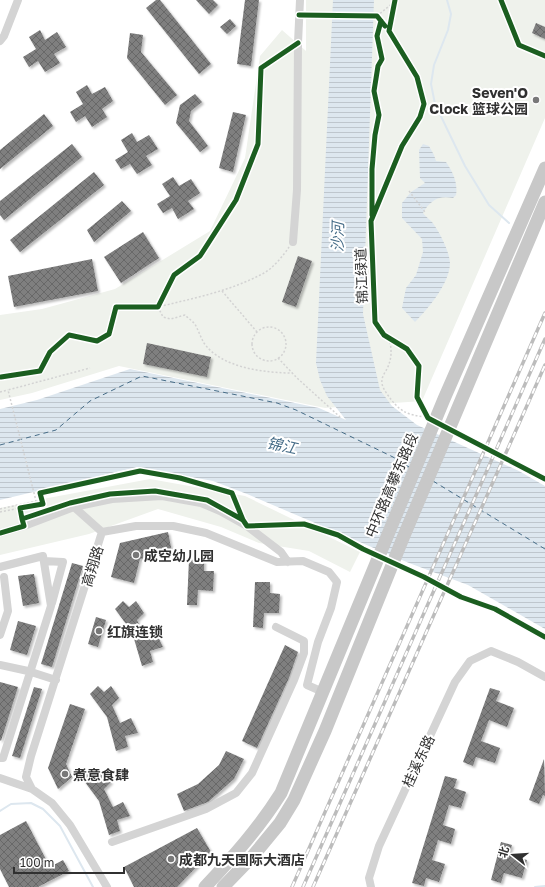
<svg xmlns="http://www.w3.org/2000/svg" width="545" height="887" viewBox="0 0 545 887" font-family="'Golos Text','Noto Sans SC',sans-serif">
	<defs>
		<pattern id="water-rules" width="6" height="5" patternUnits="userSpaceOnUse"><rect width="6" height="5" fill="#dde7ef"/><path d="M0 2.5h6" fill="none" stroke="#bec6cd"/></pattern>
		<pattern id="building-cross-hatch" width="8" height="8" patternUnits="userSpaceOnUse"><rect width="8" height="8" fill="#7f7f7f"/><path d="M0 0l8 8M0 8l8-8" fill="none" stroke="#686868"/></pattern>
		<filter id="shadow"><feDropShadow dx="2" dy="2" stdDeviation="1" flood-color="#0004"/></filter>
	</defs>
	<rect width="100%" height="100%" fill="#fff"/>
	<!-- green -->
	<path fill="#eff2ec" d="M306,0H545V118L422,401L325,408L119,366L32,393L0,400V315L42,309L115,289L210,231L245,158L260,56L282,30L306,51Z
		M150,479L245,496L360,552L350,572L309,551L259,543L221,527L158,509L89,534L0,555V508L48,498Z"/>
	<!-- water -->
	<path fill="url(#water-rules)" d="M333,0H374L363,314L380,390L392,406L417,425L519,471L545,486V629L468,585L409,563L247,494L213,481L137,467L0,500V409L37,400L130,369L319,408L346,420L327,396L320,380L316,363Z
		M423,144L429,146L434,155L436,161L446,162C453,172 458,183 456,195L453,198C438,195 430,201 423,213C425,216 429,219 432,222C439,231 450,252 450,264C449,284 428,309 415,322L402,308L406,288L416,275L423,252L422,239L402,218V203L411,192L425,183L420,178L419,150Z"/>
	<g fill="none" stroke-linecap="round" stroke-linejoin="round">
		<!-- stream -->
		<path stroke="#dde7ef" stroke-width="2" d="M447,0L451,14L448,30L434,65L431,84L435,104L465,166L489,205L509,223
			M0,811L11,804L31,803L43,809L60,826L93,887
			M535,887L545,886"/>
		<!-- ferry -->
		<path stroke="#476d88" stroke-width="1" stroke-dasharray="5 4" stroke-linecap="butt" d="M0,445L56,430L90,401L142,376L277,403L296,410L393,457L409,467
			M433,481L545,549"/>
	</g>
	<!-- building -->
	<path fill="url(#building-cross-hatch)" filter="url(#shadow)" d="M156,0H160L211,64L199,74L146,8Z
		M196,0H213L218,5L209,14Z
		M245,0H259L251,66L237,64Z
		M230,19L236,26L227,34L220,27Z
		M536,23L545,27V39L532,33Z
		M40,30L45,40L57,32L66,47L54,54L60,63L45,72L38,61L29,67L23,57L36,49L29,37Z
		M130,33L143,35L141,52L177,95L165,105L127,58Z
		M87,85L92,94L105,87L113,101L102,109L107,117L92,127L85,116L76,122L70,112L83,104L76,92Z
		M195,94L202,102L191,111L189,121L208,146L200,152L176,123L180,105Z
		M233,112L246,115L233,172L219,168Z
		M44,114L53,126L0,169V150Z
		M132,133L137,142L149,135L158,149L146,156L152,165L137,174L130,164L121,169L115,160L128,152L121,140Z
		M72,144L82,157L4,220L0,215V201Z
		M94,172L104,185L20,252L10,240Z
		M173,177L179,186L191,179L200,193L188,201L194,209L178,219L172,208L163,213L157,204L170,196L162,184Z
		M122,201L131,211L94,242L87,230Z
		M143,232L159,258L121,283L104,257Z
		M298,256L312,261L296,307L282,302Z
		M92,259L98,291L14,307L8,276Z
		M147,343L211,357L207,377L143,364Z
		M168,532L172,552L140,559L134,583L111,577L120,543Z
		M189,559L204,560V571H214L213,591L198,590L197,605H187Z
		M72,563L83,566L52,667L41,664Z
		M34,574L39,603L23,606L18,576Z
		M255,582H270V593L280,594L279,613H264L263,628L253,627Z
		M123,601L129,607L136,601L144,613L137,620L146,638L156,633L163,647L150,651L153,662L142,666L132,632L115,609Z
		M96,617L106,620L98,647L88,644Z
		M18,621L36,626L27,655L10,650Z
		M285,645L298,652L289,678L257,748L242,741Z
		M0,682L18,687L1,741L0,740Z
		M98,686L104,692L111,686L119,698L112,705L120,723L131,718L138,733L125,736L128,747L116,751L107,717L90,694Z
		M34,687L42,689L20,758L12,756Z
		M490,688L500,691L496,701L514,708L507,727L489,720L481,741L500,748L495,763L476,757L473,766L463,762Z
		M70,704L85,709L66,764L72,777L58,789L48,768Z
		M226,751L244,759L234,779L208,802L184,811L177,794L198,784L219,765Z
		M544,759L545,796L543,795L539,804L529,800Z
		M90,770L96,776L103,770L111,782L104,789L113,807L123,802L130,816L117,820L120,831L109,835L99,801L82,778Z
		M445,776L457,779L454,788L466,792L461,808L449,805L443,825L455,829L451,844L438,840L432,860L445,864L439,882L426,878L424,886L412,883Z
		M26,821L50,867L63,860L69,871L38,887H9L0,869V835Z
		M197,828L211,852L177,887H134L124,867Z
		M501,842L512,845L509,855L527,860L522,878L504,873L501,883L491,880Z"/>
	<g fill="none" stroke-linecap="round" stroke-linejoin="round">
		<!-- path -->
		<path stroke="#d3d3d3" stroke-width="1.5" stroke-dasharray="2 2" stroke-linecap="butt" d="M377,16L394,2
			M409,191L425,212
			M289,247C284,255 272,269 264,273C231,291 194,298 158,307L163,317L171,319L185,315C189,319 194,322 196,326C199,332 201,338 204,343C221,368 265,373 293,373
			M222,291L257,332
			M252 344a17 17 0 1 1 34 0a17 17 0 1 1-34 0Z
			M389,338C392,350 392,358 387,369C385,372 382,377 382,380C381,385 385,391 387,394C399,411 406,415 426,417
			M278,358L297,378L340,417
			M0,392L8,390
			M0,509L36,501L8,390L90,368
			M0,512L20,508"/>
		<!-- street -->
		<path stroke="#d4d4d4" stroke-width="8" d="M0,41L4,36L18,0
			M293,242L297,190L298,43L300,0
			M74,507L102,532
			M0,533L24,526L74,507L112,499L162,496L201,503L220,511L247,526L281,552L288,562
			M44,561L63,562L52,603
			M0,567L43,556L51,606L3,758H0
			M0,635L8,611L4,577
			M0,665L28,671L56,680
			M0,778L32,789
			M112,842L206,809L236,793L252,773L294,680L304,653V641L276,627
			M107,887L70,825L52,803L32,789L26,777L31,756L102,532L136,526H173L206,533L277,562L303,561L329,572L337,582L331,608L318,642L307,685L323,692
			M371,887L369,878L379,846L455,682L470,661L491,651L518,662L545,677"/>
		<!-- primary -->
		<path stroke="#c8c8c8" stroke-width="13" d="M205,887C233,857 259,828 281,793L444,399L545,168
			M223,887L252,857L280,823L294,800L325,731L403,538L545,202"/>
		<defs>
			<path id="rail" d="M292,887L545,313
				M303,887L545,339
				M313,887L545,365"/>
		</defs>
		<!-- rail casing -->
		<use href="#rail" stroke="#bcbcbc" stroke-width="3.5"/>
		<!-- rail -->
		<use href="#rail" stroke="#fff" stroke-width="2" stroke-dasharray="6" stroke-linecap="butt"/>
		<defs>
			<path id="cycleway" d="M395,0L389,31L417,77L424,104L420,117L402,146L371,221L375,322L384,335L407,349L419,366L417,397L428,418L545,479
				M501,0L519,45L545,56
				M299,15L377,16L385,26
				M372,215V169L375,135L379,115L374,91L378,66L382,59L377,36L381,21
				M1,377L40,371L50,352L69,335L97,341L109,334L116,307H158L174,275L200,256L236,200L258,144L261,68L298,43
				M22,519L20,508L43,504L40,493L140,471L180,478L232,493L243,520
				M0,533L24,526L22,519L70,503L110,494L155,491L207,500L243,520L247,526L304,524L338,535L363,549L424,577L461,597L495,609L545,637"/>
		</defs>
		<!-- cycleway casing -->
		<use href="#cycleway" stroke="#fff" stroke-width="8"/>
		<!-- cycleway -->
		<use href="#cycleway" stroke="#1b5e20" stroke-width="5"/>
	</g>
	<!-- markers -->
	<g fill="#787878" stroke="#fff" stroke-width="1.5">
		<circle cx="536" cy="100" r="4"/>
		<circle cx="136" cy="555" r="4"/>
		<circle cx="99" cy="631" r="4"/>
		<circle cx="65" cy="774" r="4"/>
		<circle cx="171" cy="859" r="4"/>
	</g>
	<g text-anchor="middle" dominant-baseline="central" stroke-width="4" stroke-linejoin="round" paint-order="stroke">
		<!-- poi labels -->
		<g font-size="14" font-weight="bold" fill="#303030" stroke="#fff" text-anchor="start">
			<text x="528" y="92" text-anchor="end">Seven'O<tspan x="528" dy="16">Clock 篮球公园</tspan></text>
			<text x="144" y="555">成空幼儿园</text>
			<text x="107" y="631">红旗连锁</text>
			<text x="73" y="774">煮意食肆</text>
			<text x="179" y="859">成都九天国际大酒店</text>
		</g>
		<!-- street labels -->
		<g font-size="14" fill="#303030" stroke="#fff">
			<text transform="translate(361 276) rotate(-92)">锦江绿道</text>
			<text transform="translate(391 485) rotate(-67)">中环路高攀东路段</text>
			<text transform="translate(92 566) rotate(-73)">高翔路</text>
			<text transform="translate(418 761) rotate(-65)">桂溪东路</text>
		</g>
		<!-- water labels -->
		<g font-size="15" font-style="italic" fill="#476d88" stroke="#fff">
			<text transform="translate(337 237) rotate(-89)">沙河</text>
			<text transform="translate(282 445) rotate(12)">锦江</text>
		</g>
	</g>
	<!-- north arrow -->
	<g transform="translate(513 855) rotate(287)" stroke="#ffffff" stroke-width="3" paint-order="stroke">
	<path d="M0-3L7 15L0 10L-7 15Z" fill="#303030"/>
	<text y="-6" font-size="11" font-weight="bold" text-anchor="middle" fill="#303030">北</text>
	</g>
	<!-- scale -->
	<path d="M14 867v6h110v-6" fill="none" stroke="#303030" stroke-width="2"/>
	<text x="20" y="867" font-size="12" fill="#303030" stroke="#ffffff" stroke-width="3" paint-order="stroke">100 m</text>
</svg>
